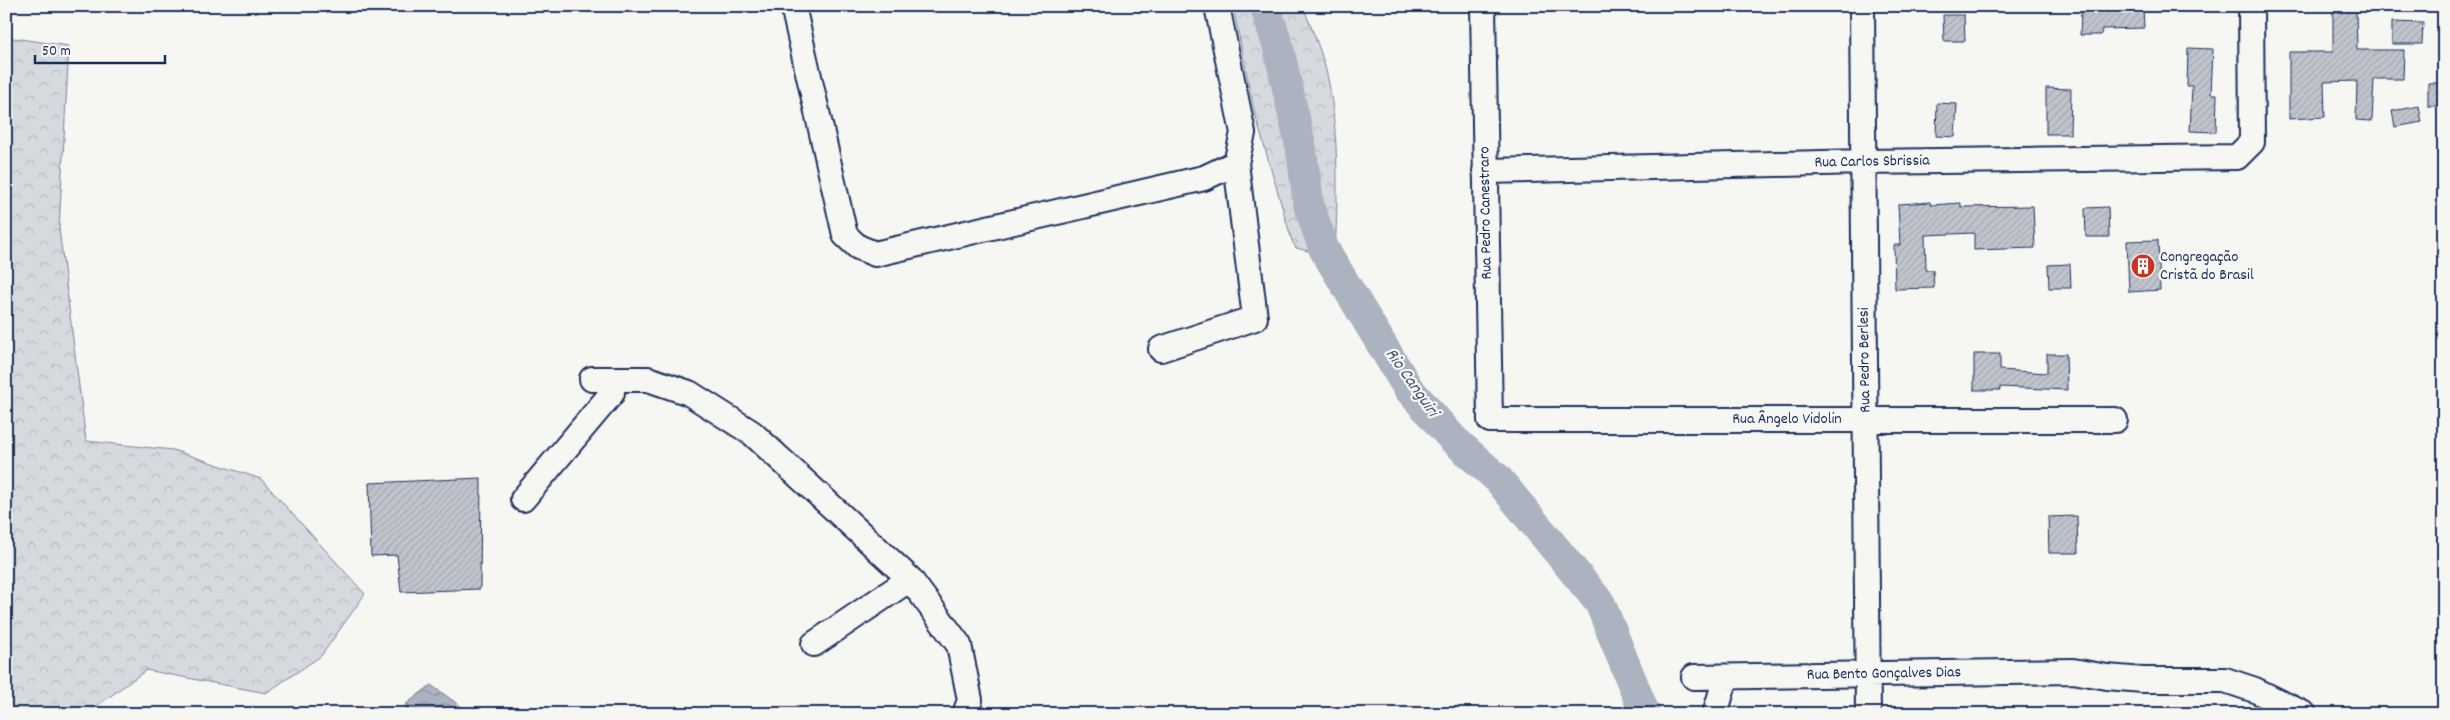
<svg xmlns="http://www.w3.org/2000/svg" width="2450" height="720" viewBox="0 0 2450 720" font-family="Dekko,sans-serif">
	<defs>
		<pattern id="forest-crowns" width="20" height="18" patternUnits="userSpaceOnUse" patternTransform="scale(1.25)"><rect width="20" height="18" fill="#d6d9dd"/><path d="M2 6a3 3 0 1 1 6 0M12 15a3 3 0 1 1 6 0" fill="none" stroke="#b7bbc0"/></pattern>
		<pattern id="water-waves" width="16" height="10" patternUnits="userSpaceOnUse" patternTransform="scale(1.25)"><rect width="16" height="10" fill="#abb2c0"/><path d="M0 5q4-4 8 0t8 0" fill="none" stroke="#8a919f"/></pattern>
		<pattern id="building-hatch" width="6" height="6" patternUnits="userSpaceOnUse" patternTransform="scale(1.25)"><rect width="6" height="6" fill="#c0c4cd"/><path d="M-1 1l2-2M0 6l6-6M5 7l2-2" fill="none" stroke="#a4a9b2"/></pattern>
	</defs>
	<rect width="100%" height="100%" fill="#f6f6f2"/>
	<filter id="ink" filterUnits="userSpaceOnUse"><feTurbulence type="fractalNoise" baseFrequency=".02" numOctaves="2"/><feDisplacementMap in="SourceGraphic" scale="10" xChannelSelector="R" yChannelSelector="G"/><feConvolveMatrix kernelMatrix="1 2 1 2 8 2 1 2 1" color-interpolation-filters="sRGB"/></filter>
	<g filter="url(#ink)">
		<!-- forest -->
		<path fill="url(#forest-crowns)" stroke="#78849e" d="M1233,6H1303C1312,30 1323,54 1328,79C1339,135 1338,196 1335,254L1323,255L1296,248L1292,241L1254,111Z
			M6,37L69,46L59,229L86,441L173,450L261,479L365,594L321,656L266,693L146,670L86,714H6Z"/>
		<!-- water -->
		<path fill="url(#water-waves)" stroke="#717e99" d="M431,685L472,714H410L405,705Z"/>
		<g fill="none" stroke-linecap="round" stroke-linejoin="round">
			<!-- river -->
			<path stroke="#abb2c0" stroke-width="31" d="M1265,6L1278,46L1301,148L1309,206L1324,249L1408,388L1453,439L1498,479L1600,603L1645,714"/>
		</g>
		<!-- building -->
		<path fill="url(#building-hatch)" stroke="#1b2f5e" d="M2101,6H2143L2144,28L2102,29L2101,35H2080L2081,11L2101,12Z
			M2333,10L2356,11L2357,50H2404L2403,79H2374L2372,121L2356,120L2357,81L2324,82L2325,117L2289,119V52H2333Z
			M1943,15H1964L1965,41H1944Z
			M2392,22L2423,23L2422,44H2392Z
			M2188,48L2213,49L2211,94H2217L2216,132L2190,131L2192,86H2187Z
			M2428,83H2444V106H2428Z
			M2046,88L2071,89L2070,134H2046Z
			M1937,103L1957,104L1955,137L1936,136Z
			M2419,106L2422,122L2395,127L2392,111Z
			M1930,202L1931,205L1961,203V207L2033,206L2035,248L1974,250V233L1925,235L1926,270H1933L1934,288L1895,289L1894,245H1900L1898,204Z
			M2108,207L2109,237H2086L2085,208Z
			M2158,240L2160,290L2129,292L2127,241Z
			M2070,264L2071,288H2049L2048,265Z
			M1974,354H2000V370L2047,373V354H2066L2067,390L2000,387V390H1974Z
			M481,478L480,589L401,592L397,555L371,556L369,483Z
			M2077,516L2078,553H2049L2048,517Z"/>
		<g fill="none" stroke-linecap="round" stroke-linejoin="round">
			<defs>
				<path id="minor" d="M793,6L845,235L858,247L875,254L1204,178L1236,163L1243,133L1217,6
					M1483,6L1490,420H2115
					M1862,6L1868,714
					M1485,171L1863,162L2237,157L2252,142L2251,6
					M1161,349L1255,318L1236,163
					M592,379H648L689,393L752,433L910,579L959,645L970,700L965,714
					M523,499L612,393
					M814,644L910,579
					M1694,677L2073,671L2107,677L2143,680H2225L2255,690L2304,714
					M1715,714L1726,677"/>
			</defs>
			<!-- minor casing -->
			<use href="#minor" stroke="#1b2f5e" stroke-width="28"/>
			<!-- minor -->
			<use href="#minor" stroke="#f6f6f2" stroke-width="24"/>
		</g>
	</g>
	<!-- icons -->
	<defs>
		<symbol id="building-disc" viewBox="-11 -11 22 22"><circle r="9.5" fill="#c8321e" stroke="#f6f6f2"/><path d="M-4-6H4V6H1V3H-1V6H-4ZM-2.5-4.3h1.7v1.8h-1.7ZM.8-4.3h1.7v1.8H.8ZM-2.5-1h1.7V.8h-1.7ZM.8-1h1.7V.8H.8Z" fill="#fff"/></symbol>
	</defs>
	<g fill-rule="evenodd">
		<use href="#building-disc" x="2129" y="252" width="28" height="28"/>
	</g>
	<g text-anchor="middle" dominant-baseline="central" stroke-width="4.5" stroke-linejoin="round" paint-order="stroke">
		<!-- street labels -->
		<g font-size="16" fill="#1b2f5e" stroke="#f6f6f2">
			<text transform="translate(1872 162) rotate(-1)">Rua Carlos Sbrissia</text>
			<text transform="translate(1486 213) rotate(-91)">Rua Pedro Canestraro</text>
			<text transform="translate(1865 360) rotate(-91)">Rua Pedro Berlesi</text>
			<text x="1787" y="419">Rua Ângelo Vidolin</text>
			<text transform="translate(1884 674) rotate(-1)">Rua Bento Gonçalves Dias</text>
		</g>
		<!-- poi labels -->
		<g font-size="16" fill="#1b2f5e" stroke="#f6f6f2" text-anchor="start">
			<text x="2160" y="257">Congregação<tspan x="2160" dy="18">Cristã do Brasil</tspan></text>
		</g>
		<!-- water labels -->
		<g font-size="18" font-style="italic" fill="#46567b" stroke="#f6f6f2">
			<text transform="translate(1411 383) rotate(55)">Rio Canguiri</text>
		</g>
	</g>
	<!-- margin -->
	<rect width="2450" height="720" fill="none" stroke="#f6f6f2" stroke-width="25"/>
	<rect x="12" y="12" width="2425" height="695" fill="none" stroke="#1b2f5e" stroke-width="2" filter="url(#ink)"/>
	<!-- scale -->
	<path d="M35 55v8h130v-8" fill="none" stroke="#1b2f5e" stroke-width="2.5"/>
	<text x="42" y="55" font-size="15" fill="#1b2f5e" stroke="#f6f6f2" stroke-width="4" paint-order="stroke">50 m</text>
</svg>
